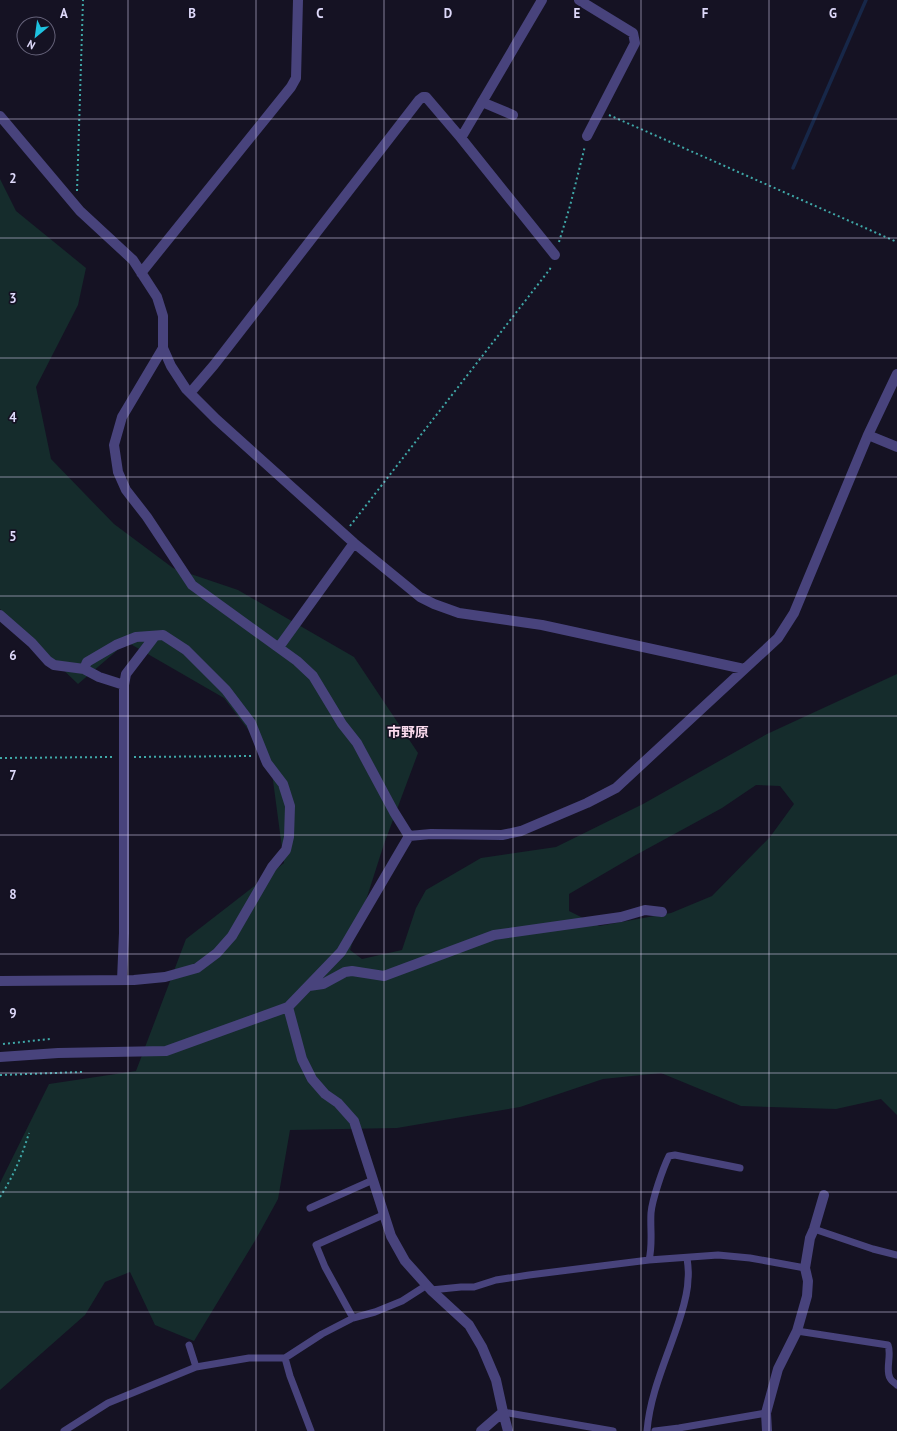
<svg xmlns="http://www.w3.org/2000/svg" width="897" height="1431" viewBox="0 0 897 1431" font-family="'PT Sans','Noto Sans JP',sans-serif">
	<rect width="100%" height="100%" fill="#151223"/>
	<!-- green -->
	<path fill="#152c2c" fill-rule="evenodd" d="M0,179L16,211L86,268L78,305L36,387L51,459L114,524L173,568L238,590L354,657L418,753L384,844L350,950L362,959L402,950L416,908L426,890L481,858L556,847L643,804L767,734L897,674V1115L881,1099L836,1109L741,1106L661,1073L603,1079L520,1107L397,1128L290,1130L278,1199L256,1239L194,1341L155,1325L130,1272L105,1282L85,1315L0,1390V1183L49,1084L136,1071L186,939L284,863L270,758L224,698L127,642L78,684L0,609ZM756,785L780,786L794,804L770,837L712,896L671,913L599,926L569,911V894L634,856L722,808Z"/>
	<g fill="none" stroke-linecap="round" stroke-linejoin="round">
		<!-- stream -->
		<path stroke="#172748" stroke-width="3.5" d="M793,168L866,0"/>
		<!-- path -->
		<path stroke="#3fa7a7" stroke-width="2" stroke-dasharray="2 3" stroke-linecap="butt" d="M609,115L897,242
			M77,191L83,0
			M559,242L570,206L585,146
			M350,526L550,269L551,266
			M134,757L252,756
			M0,758L114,757
			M3,1044L50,1039
			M0,1075L82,1072
			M0,1197C13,1177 22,1156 29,1133"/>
		<!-- service -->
		<path stroke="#48437c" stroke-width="7" d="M310,1208L373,1180
			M814,1229L873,1249L897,1255
			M649,1260C653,1244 650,1229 651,1213C652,1200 663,1168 669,1156L675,1155L740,1168
			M431,1290L461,1287H474L496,1280L529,1275L649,1260L718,1255L750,1258L805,1268
			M353,1318L325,1267L316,1245L383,1215
			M797,1331L888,1345C892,1355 885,1370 890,1378C891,1381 895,1383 897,1385
			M189,1345L196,1367
			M285,1358L290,1376L311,1431
			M503,1412L613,1431
			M64,1431L108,1403L196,1367L249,1358H285L322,1334L353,1318L375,1312L402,1301L427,1285
			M647,1431C650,1393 667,1358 679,1321C683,1308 688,1294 688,1279C689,1272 688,1265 687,1258
			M655,1431L679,1428L766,1413"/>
		<!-- minor -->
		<path stroke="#48437c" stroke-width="10" d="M579,0L633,33L635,43L587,136
			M482,102L513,115
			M0,116L80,211L133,260L157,297L163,316V348L171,366L186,389L216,419L354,543L420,597L434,604L459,613L542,625L744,669
			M461,138L542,0
			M141,273L291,87L296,78L298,0
			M163,348L122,417L114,445L118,472L126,490L147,517L192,585L297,661L313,676L342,724L357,743L394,812L409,836
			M190,393L214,365L419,100L423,97H426L461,138L555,255
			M868,435L897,447
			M0,615L32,643L48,661L54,665L84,669L99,677L124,685
			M279,647L354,543
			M409,836L431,834L502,835L521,831L587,803L616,788L778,638L794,613L868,435L897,374
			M122,980L124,933V685L126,674L155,636
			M0,981L134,980L165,977L197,968L217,953L232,936L272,867L286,850L289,837L290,806L283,784L267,763L251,723L226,690L186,650L163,635L136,637L116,645L87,662L84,669
			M309,986L323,984L345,972L352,971L384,976L494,935L621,917L645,910L662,912
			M288,1007L302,1059L312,1079L325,1094L338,1103L354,1121L391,1236L405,1261L431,1290L469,1325L482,1347L496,1380L503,1412L508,1431
			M0,1057L58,1053L166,1051L288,1007L341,952L409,836
			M481,1431L503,1412
			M767,1431L766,1413L778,1369L797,1331L807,1296L808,1281L805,1268L810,1238L814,1229L824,1195"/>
	</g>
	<!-- grid -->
	<path fill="none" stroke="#ded9fa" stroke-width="1" stroke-opacity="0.55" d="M128,0V1431M256,0V1431M384,0V1431M513,0V1431M641,0V1431M769,0V1431M0,119H897M0,238H897M0,358H897M0,477H897M0,596H897M0,716H897M0,835H897M0,954H897M0,1073H897M0,1192H897M0,1312H897"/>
	<g text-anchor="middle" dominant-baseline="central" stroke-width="3.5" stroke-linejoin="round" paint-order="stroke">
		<!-- quarter labels -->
		<g font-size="14" font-weight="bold" fill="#fadaed" stroke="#151223">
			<text x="408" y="732">市野原</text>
		</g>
	</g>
	<g font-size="13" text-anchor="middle" font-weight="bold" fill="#ded9fa" stroke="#151223" stroke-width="3.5" stroke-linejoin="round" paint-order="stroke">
		<text x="64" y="18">A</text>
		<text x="192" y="18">B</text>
		<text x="320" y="18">C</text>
		<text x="448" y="18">D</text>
		<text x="577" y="18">E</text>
		<text x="705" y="18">F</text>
		<text x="833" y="18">G</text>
		<text x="13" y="183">2</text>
		<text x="13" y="303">3</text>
		<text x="13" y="422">4</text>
		<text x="13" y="541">5</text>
		<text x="13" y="660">6</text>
		<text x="13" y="780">7</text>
		<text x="13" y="899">8</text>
		<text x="13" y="1018">9</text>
	</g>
	<!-- north arrow -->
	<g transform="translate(36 36) rotate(209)"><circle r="19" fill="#151223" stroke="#656279"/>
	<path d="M0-3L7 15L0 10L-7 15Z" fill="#1ec2e0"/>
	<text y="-6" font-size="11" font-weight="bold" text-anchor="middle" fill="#ded9fa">N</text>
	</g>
</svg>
